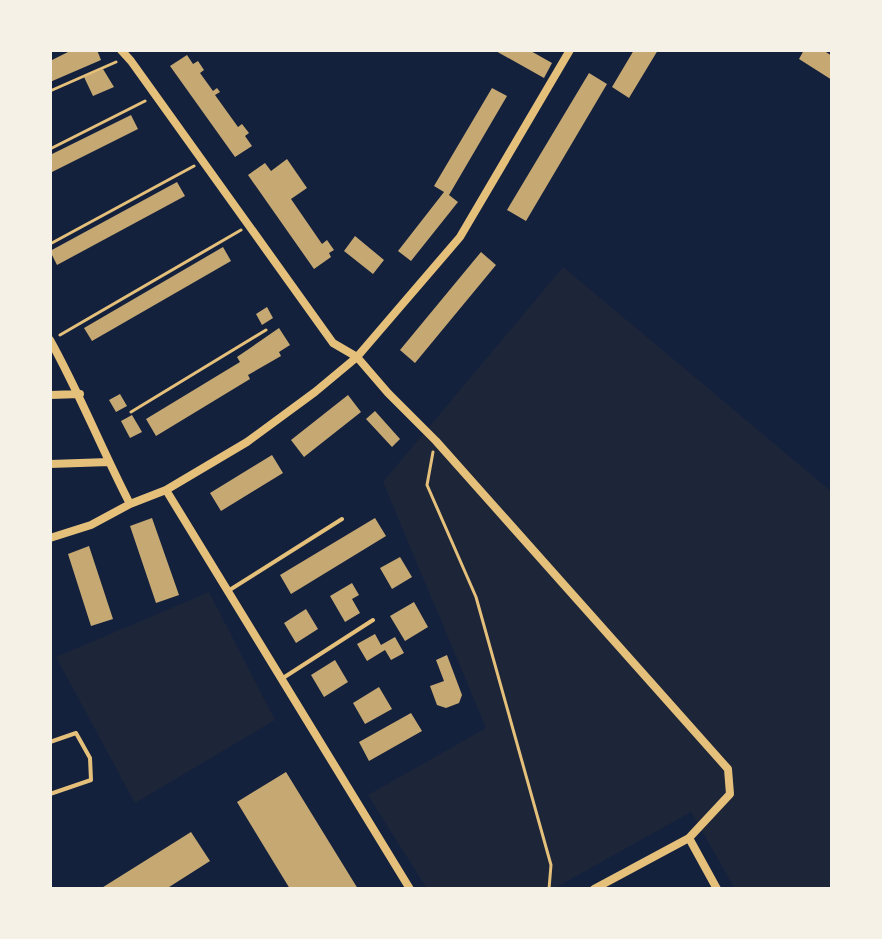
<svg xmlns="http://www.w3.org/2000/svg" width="882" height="939" viewBox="0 0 882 939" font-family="'Archivo Narrow',sans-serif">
	<rect width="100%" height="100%" fill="#14213d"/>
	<!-- green -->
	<path fill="#1d2539" d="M563,267L832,492V889H735L691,812L553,889H427L368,795L486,728L383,482Z
		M209,592L275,720L135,803L56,657Z"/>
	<!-- building -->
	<path fill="#c6a872" d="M72,50H97L101,60L50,82V61Z
		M494,50H529L552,63L544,78Z
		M634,50H658L629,98L612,87Z
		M804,50H823L832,56V80L799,59Z
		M187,55L193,64L198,61L204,70L200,73L213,91L217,88L220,92L215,95L238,127L242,124L249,133L245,136L252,146L235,157L170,66Z
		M103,69L114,87L93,96L84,77Z
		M589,73L607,84L526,221L507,210Z
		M492,88L507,96L449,195L458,202L411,261L398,251L444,192L434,186Z
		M131,115L138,129L50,173V155Z
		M287,159L307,188L291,199L322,244L327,240L334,250L329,253L331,257L314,269L248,175L265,163L271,171Z
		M177,182L185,196L57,265L50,251Z
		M355,236L384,260L373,274L344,251Z
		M223,247L231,261L92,341L84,328Z
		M481,252L496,265L415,363L400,350Z
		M267,307L273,318L262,325L256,314Z
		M279,328L290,345L279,352L281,356L248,375L250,379L156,436L146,419L240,362L237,357Z
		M120,394L127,406L116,412L109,400Z
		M348,395L361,412L304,457L291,440Z
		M375,411L400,439L392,447L366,419Z
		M132,415L142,432L130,438L121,421Z
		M272,455L283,473L221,511L210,493Z
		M152,518L179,595L156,603L130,526Z
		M375,518L386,536L291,594L280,575Z
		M89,546L113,619L91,626L68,554Z
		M400,557L412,577L392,589L380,568Z
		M352,583L359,595L352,599L360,613L345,622L330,596Z
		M414,602L428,627L405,641L390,616Z
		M306,609L318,629L296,643L284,623Z
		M375,634L381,645L395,637L404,653L391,660L385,650L367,661L357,644Z
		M447,655L462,695L459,703L446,708L437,705L430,686L444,681L436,660Z
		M335,660L348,682L324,697L311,675Z
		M379,687L392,709L365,724L353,703Z
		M411,713L422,731L369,761L359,742Z
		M286,772L358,889H290L237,802Z
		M191,832L210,861L166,889H100Z"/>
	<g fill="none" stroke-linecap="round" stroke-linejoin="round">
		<!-- path -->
		<path stroke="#e5c07b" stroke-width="3" d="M50,91L116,62
			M50,149L145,101
			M50,244L194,166
			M60,335L241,230
			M131,412L266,330
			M433,452L427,485L476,597L551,865L549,889"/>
		<!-- service -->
		<path stroke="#e5c07b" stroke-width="4" d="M228,591L342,519
			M283,678L373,620
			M50,742L76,733L90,758L91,780L50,794"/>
		<!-- minor -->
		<path stroke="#e5c07b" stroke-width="8" d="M121,50L131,61L333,343L357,357L388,393L436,441L728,769L730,794L689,838L594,889
			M50,340C80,394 102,450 130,504
			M50,395L80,394
			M50,464L109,462
			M166,490L410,889
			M50,538L91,525L130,504L166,490L247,442L315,392L357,357L460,237L570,50
			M689,838L717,889"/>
	</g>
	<!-- border -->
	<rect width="882" height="939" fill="none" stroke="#f6f1e7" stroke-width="104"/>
</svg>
